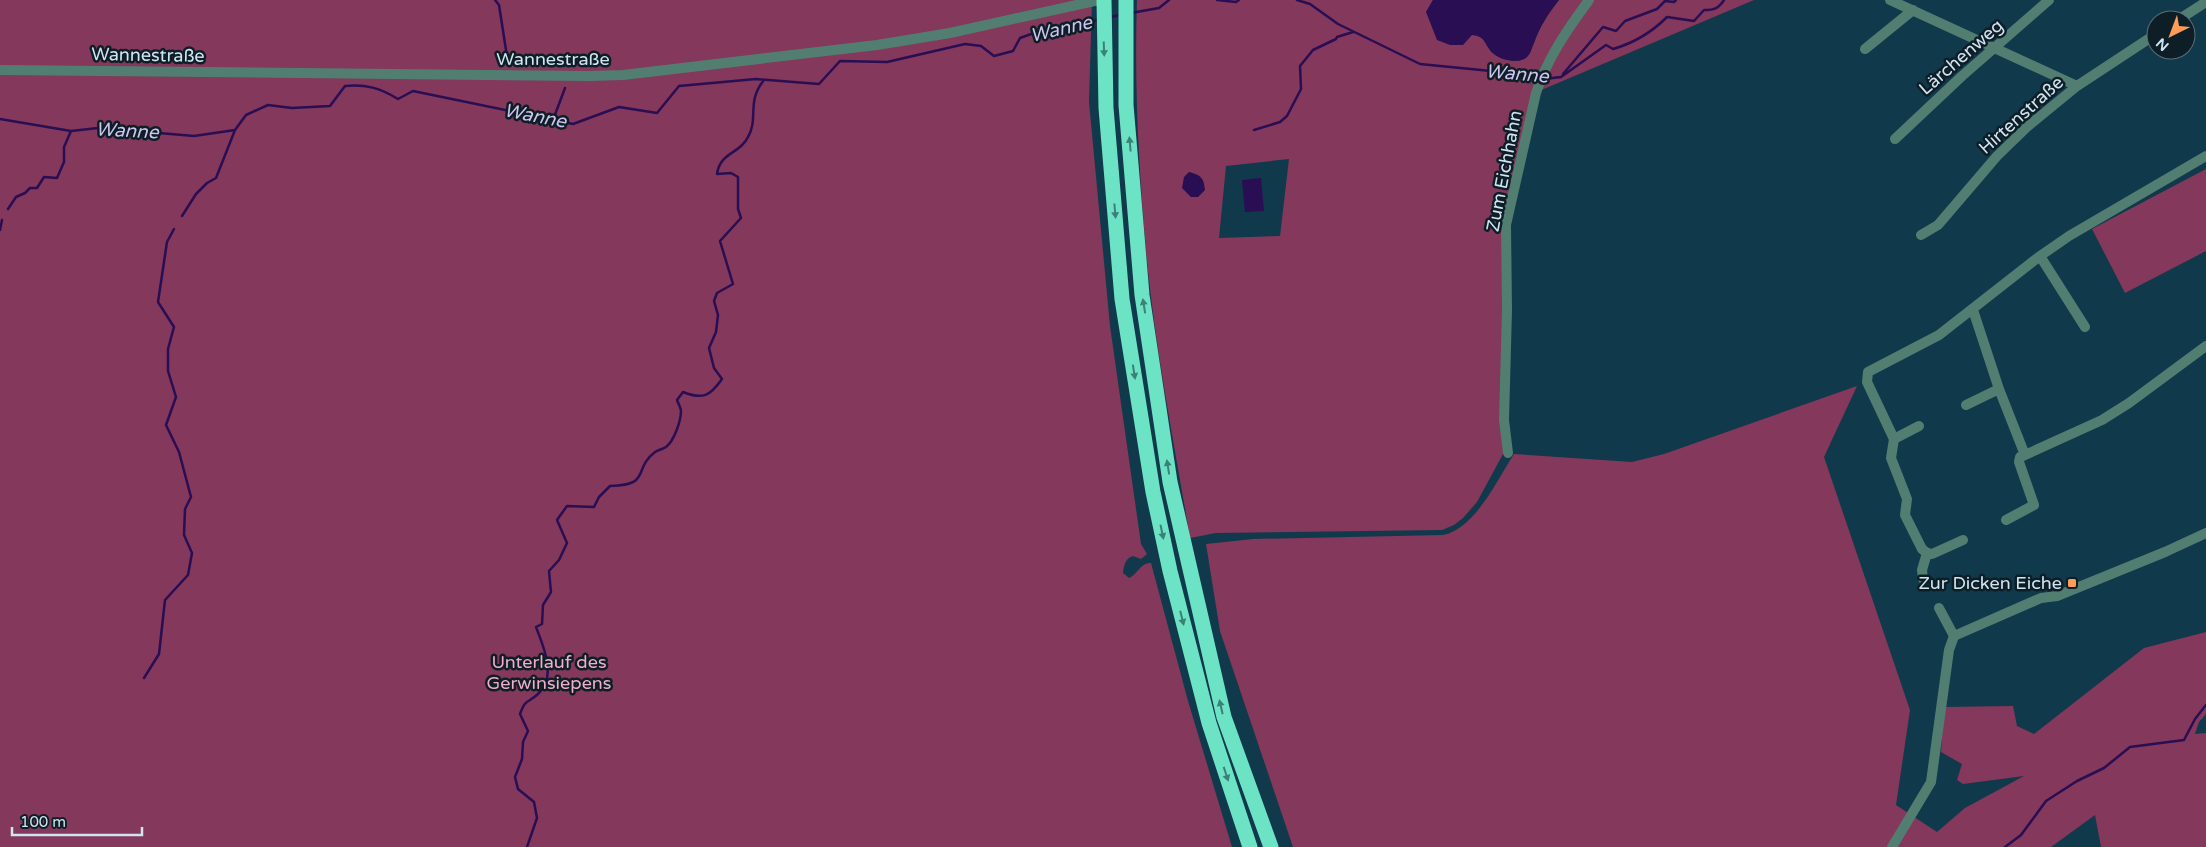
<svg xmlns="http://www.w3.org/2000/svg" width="2206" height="847" viewBox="0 0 2206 847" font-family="'Varela Round',sans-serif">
	<rect width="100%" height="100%" fill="#11394c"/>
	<!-- green -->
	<path fill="#84385b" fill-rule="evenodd" d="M0,0H1092L1089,102L1110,326L1141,544L1147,554L1141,559L1133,556C1125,558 1124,566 1123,573L1129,578C1138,574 1140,563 1151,563L1188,701L1232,847H0Z
		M1137,0H1433L1426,12L1472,35C1487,36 1484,46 1494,54C1501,60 1516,63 1524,59C1530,56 1531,50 1534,43C1540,26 1548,14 1559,0H1585L1554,46L1503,225V454L1477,502L1463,518L1454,525L1442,530L1216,533L1190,538C1175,447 1156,354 1147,261C1139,174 1134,87 1137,0ZM1289,159L1280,236L1219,238L1226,166Z
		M1592,0H1754L1539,91L1547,71Z
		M2206,169V251L2125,293L2092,229Z
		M1857,386L1824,457L1910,710L1896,805L1937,832L1965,808L2024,776L1963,784L1957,780L1962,764L1941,752L1944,707L2013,706L2017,726L2034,734L2144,648L2206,632V714L2199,722L2195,734L2206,733V847H2101L2095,815L2051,847H1293L1220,631L1206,544L1253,539L1443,535C1475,529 1497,480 1514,454L1632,462L1664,454Z"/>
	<!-- water -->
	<path fill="#290e54" d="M1433,0H1559C1548,14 1540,26 1534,43C1531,50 1530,56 1524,59C1516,63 1501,60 1494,54C1484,46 1487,36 1472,35L1463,45H1450L1437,40L1426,12Z
		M1189,172C1201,175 1204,178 1205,190L1198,197H1191L1182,188L1184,177Z
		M1261,178L1264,211L1245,212L1242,180Z"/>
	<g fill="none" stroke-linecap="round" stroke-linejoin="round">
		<!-- stream -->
		<path stroke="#290e54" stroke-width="2.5" d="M495,0L499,5L508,63L564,62V66
			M1217,0L1236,2L1239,0
			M1297,0L1310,4L1338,24L1420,64L1491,71L1538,79
			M1131,13L1159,8L1169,0
			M1109,17L1121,15
			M1563,74L1603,27L1616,31L1625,21L1657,9L1665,1L1674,2L1676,0
			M1544,79L1561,77L1606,45L1613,49C1634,43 1652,32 1667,17L1694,21L1704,10C1714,10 1718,9 1724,0
			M0,119L71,131L107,127L124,130L194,136L235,130L246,115L268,105L292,108L330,106L345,86C366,84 380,88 398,99L413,91L573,124L619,107L657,113L679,86L756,79L819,84L840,61L887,62L965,44L981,46L994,56L1013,51L1020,38L1037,32L1099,20
			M553,120L565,88
			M1254,130L1280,122L1287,116L1301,89L1300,66L1313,50L1336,39L1337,37L1353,32
			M8,209L16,197L25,193L30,188H37L44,177L57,178L64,162V147L71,131
			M182,216L196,194L207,183L216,178L235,130
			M0,230L2,220
			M144,678L159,654L165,600L188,575L192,553L184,535L185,509L191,497L179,452L166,425L176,397L168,371V349L174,327L158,302L167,242L174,229
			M527,847L537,818L534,802L518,789L515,777L522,759L523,742L528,731L520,714C526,698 527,704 538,694C557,676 544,648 536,627L542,624L543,605L551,592L549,571L559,560L567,543L557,520L567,506L594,507L599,497L610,486C652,485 632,470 655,452C658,450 663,449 666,447C674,441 681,421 681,411C681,408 678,403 677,400L683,392C703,400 710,396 722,379L714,368L709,348L716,332L718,315L714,301L717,293L733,284L720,241L741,218L738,209V177L731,173L717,174C720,152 740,154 748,137C759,118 746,102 764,80
			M2005,847L2021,835L2046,801L2077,781L2104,768L2130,747L2184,740L2195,719L2206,705"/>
		<!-- minor -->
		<path stroke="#527e71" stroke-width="10" d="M1890,0L2077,86
			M2178,20L2206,2
			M1865,49L1913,10
			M1895,139L1962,76L2049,0
			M1921,235L1938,225L1997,156L2027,127L2077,86L2156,34
			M2040,256L2085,327
			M1973,310L1999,389L2025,455L2102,420L2129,403L2206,346
			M1966,405L1999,389
			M1894,439L1919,426
			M1508,453L1504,420L1507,310L1506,225L1536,93C1548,57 1567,30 1589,0
			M2006,520L2034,505L2019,462L2020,457L2025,455
			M1963,540L1932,554L1927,553L1922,549L1905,515L1907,499L1891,458L1894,439L1867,382L1868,372L1939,335L2040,256L2069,236L2206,156
			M1923,579L1922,570L1927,553
			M1939,608L1954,636
			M1892,847L1931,782L1949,650L1954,636L2041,598L2057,596L2165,552L2206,533"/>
		<!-- tertiary -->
		<path stroke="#527e71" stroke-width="10" d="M0,70L589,76L623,75L877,45L950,33L1099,0"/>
		<!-- motorway -->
		<path stroke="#6ce3c4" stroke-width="15" d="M1104,0L1106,108L1122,299L1153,492L1170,571L1209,723L1250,847
			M1126,0V105L1142,295L1170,482L1224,717L1271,847"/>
	</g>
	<!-- one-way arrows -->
	<defs><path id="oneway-solid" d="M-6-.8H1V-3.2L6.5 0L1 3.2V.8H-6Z" transform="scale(1.25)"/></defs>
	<g fill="#3d8076">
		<use href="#oneway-solid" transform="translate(1104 49) rotate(88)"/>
		<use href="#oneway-solid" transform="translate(1130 144) rotate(-95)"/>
		<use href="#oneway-solid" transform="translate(1115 211) rotate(85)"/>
		<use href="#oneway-solid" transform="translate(1144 306) rotate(-99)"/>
		<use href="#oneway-solid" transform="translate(1134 372) rotate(81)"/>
		<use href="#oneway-solid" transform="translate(1168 467) rotate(-99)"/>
		<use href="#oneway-solid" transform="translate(1162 532) rotate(78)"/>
		<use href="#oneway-solid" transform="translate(1182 618) rotate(76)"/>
		<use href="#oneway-solid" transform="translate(1221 707) rotate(-103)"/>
		<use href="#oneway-solid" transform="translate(1226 774) rotate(72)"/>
	</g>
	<!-- markers -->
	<rect fill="#fe9c57" stroke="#0e1e27" stroke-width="2" x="2067" y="578" width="10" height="10" rx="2.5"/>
	<g text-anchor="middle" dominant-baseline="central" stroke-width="5" stroke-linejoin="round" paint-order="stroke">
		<!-- street labels -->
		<g font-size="18" fill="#d0e4f1" stroke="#0e1e27">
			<text transform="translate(148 55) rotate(1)">Wannestraße</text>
			<text transform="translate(1961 57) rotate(-41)">Lärchenweg</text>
			<text x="553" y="59">Wannestraße</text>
			<text transform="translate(2021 115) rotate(-42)">Hirtenstraße</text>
			<text transform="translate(1504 171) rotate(-79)">Zum Eichhahn</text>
		</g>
		<!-- poi labels -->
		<g font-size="18" fill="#d0e4f1" stroke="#0e1e27" text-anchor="end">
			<text x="2062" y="583">Zur Dicken Eiche</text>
		</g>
		<!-- park labels -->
		<g font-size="18" fill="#f3adc9" stroke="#0e1e27">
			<text x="549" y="662">Unterlauf des<tspan x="549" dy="21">Gerwinsiepens</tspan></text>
		</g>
		<!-- water labels -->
		<g font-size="19" font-style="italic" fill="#cdc5ef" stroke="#0e1e27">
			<text transform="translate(1061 29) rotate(-13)">Wanne</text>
			<text transform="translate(1517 74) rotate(5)">Wanne</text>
			<text transform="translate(535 116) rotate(11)">Wanne</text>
			<text transform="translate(127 131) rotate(3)">Wanne</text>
		</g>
	</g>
	<!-- north arrow -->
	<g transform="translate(2171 35) rotate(222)"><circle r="24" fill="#0e1e27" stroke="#5c6d78"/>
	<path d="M0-4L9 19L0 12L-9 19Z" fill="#fe9c57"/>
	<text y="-8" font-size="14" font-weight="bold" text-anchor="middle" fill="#d0e4f1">N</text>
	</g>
	<!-- scale -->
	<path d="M12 827v8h130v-8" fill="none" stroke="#d0e4f1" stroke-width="2.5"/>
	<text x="20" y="827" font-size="15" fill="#d0e4f1" stroke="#0e1e27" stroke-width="4" paint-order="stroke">100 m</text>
</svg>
